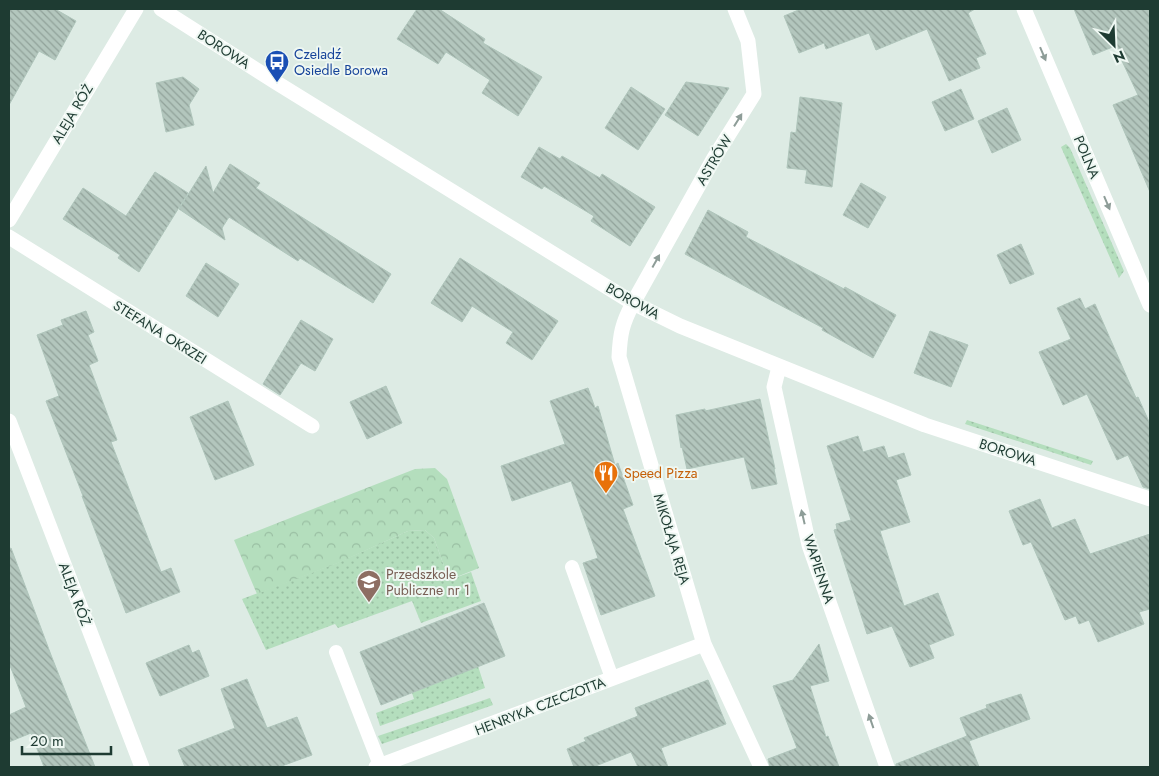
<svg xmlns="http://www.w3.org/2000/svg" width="1159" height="776" viewBox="0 0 1159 776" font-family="Jost,sans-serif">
	<defs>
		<pattern id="grass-dots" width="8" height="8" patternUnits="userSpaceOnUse" patternTransform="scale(1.25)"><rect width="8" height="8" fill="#b4debd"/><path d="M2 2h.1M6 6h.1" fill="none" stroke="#9abfa3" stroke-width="1.8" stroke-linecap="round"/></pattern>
		<pattern id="park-crowns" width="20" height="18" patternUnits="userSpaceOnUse" patternTransform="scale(1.25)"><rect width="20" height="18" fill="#b4debd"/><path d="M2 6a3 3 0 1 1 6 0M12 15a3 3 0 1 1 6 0" fill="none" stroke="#9abfa3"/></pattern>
		<pattern id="building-back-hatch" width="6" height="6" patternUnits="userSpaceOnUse" patternTransform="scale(1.25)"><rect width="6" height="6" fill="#b3c6bd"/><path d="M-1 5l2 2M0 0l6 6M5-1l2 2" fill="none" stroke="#91a29a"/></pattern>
	</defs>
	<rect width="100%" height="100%" fill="#ddebe4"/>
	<!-- grass -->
	<path fill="url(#grass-dots)" d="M1066,144L1070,148L1124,271L1119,278L1061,147Z
		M967,420L1093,461L1091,465L965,424Z
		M425,530L434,538L449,580L471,572L481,601L421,623L412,601L338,628L335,624L266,650L242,599L337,563L408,531Z
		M478,666L485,688L380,726L376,713L414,699L412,693Z
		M490,698L493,705L382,744L378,736Z"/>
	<!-- park -->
	<path fill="url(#park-crowns)" d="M435,468L447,479L479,568L449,580L434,538L425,530L408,531L338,563L257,594L234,540L415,469Z"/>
	<!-- building -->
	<path fill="url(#building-back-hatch)" stroke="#afc5bb" d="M9,9H55L76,21L55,60L39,51L9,105Z
		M417,9H439L485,39L483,43L542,77L518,116L482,93L490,80L446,52L438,64L397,39Z
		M801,9H975L968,13L986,54L976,58L980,68L949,81L927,29L876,50L869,33L826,49L824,43L799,53L784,16Z
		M1074,9H1150V192L1113,105L1138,95L1115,46L1093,55Z
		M183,77L199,89L189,105L194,125L166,132L156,83Z
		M686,82L729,88L698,136L665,115Z
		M631,87L665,109L638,150L605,128Z
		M961,89L974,119L945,131L932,102Z
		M800,97L842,103L832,187L805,183L807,170L787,168L791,132L796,133Z
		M1007,108L1021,140L992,153L978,121Z
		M539,147L560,159L562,156L600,178L602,174L655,207L630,246L591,221L594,216L544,186L542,189L521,177Z
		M230,164L260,183L256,188L391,274L373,303L300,258L298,261L229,217L222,228L225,240L179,209L206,166L213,193Z
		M155,172L188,193L139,272L118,258L120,255L63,219L83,188L126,216Z
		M861,183L886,197L868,228L843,215Z
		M708,210L748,232L746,237L844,289L845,287L896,315L873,358L822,330L823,328L685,254Z
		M1021,244L1034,274L1010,284L997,255Z
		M460,258L558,321L532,360L506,343L513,332L472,306L462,322L431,303Z
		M206,263L239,284L218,317L186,296Z
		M1080,298L1085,309L1095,304L1136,398L1138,397L1150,424V489L1143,487L1128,455L1117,460L1087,394L1063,405L1039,352L1071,339L1057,308Z
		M86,311L94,332L88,335L98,361L89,365L117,440L111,442L161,572L171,568L180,592L126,613L82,496H83L46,401L59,396L37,335L63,325L61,320Z
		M301,320L333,339L315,371L301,363L280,395L263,384Z
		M930,331L968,345L951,387L914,373Z
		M386,386L402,423L367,439L350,402Z
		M588,388L595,408L598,406L615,465L618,463L633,505L623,509L655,596L601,615L583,563L598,558L571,481L512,501L501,466L565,444L550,401Z
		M760,399L775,469H774L777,484L752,489L744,457L687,469L682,447L681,448L676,415L705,409V411Z
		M228,401L254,465L215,480L190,417Z
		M858,436L863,452L884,446L888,458L904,453L911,475L896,480L910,522L880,531L904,606L938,593L954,635L929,645L934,658L910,667L892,626L867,634L834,530L837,529L836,524L851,520L827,446Z
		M1040,499L1052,528L1075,519L1090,554L1150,534V609L1139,612L1144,624L1098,642L1089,620L1079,624L1076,616L1065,620L1031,542L1023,545L1009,511Z
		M11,548L51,655L95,767H44L31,733L9,742V715L26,707L9,663V549Z
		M484,603L505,656L381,705L360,652Z
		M819,644L829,681L810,686L826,737L828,736L839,767H770L768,759L797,748L773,686L793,680Z
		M189,645L192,653L199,650L209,676L160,696L146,663Z
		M247,679L267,728L297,717L312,755L279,767H185L178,750L235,728L221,689Z
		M708,680L726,724L661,748L668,767H638L631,752L593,767H574L567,749L586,741L584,738L638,716L635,708Z
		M1021,694L1030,719L969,741L979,767H896V764L967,736L960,718L987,708L986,705Z"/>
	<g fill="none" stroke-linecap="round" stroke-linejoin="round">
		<!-- service -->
		<path stroke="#fff" stroke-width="14" d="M572,567L612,678
			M336,652L380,765"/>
		<!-- minor -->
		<path stroke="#fff" stroke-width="15" d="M161,9L277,83L633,303L680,326L925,425L1150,499
			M735,9L748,41L754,94L714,158L633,303C622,324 620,334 619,357L704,644L761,767
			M1024,9L1150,305
			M9,220L136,9
			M9,237L312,426
			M779,367L774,387L809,545L887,767
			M9,421L142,767
			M376,767L704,644"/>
	</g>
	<!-- one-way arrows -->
	<defs><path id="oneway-solid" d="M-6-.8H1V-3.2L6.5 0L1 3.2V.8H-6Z" transform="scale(1.25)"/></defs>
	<g fill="#8e9d98">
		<use href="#oneway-solid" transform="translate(1043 54) rotate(67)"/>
		<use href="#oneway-solid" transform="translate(738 120) rotate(-58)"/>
		<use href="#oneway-solid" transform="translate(1107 203) rotate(67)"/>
		<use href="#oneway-solid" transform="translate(656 261) rotate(-61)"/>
		<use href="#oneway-solid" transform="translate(803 517) rotate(-103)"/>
		<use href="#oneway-solid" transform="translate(871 721) rotate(-109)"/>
	</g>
	<!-- icons -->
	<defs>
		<symbol id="bus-pin" viewBox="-11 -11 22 30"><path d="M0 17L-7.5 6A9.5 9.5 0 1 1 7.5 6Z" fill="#1a4fb4" stroke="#eef7f2"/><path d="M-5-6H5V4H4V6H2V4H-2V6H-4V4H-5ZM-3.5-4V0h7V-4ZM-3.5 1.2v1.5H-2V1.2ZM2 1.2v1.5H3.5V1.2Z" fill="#fff"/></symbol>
		<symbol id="restaurant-pin" viewBox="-11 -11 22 30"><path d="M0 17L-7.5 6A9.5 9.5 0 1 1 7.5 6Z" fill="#e8710a" stroke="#eef7f2"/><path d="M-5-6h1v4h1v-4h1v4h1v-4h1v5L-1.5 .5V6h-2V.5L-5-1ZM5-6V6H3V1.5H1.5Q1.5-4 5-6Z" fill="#fff"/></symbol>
		<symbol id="school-pin" viewBox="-11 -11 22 30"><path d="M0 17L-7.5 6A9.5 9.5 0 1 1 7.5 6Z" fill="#8d6e63" stroke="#eef7f2"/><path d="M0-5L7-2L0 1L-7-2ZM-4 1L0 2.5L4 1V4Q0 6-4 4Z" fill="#fff"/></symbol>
	</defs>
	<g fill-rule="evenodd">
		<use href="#bus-pin" x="263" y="48" width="28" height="38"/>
		<use href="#restaurant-pin" x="592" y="459" width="28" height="38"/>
		<use href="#school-pin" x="355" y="568" width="28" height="38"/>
	</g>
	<g text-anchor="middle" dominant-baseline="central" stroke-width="4" stroke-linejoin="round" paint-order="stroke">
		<!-- street labels -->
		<g font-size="14" fill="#1e3b32" stroke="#eef7f2">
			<text transform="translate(224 49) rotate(33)">BOROWA</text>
			<text transform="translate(72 114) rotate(-59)">ALEJA RÓŻ</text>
			<text transform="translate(1087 157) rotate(67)">POLNA</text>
			<text transform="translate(714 160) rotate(-59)">ASTRÓW</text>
			<text transform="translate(633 301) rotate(29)">BOROWA</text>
			<text transform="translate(160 332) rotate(32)">STEFANA OKRZEI</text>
			<text transform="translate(1008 452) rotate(18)">BOROWA</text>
			<text transform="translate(672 539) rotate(73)">MIKOŁAJA REJA</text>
			<text transform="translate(819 569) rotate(72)">WAPIENNA</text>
			<text transform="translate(75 594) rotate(69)">ALEJA RÓŻ</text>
			<text transform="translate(540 706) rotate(-21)">HENRYKA CZECZOTTA</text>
		</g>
		<!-- transit labels -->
		<g font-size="14" fill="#164399" stroke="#eef7f2" text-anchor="start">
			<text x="294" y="54">Czeladź<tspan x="294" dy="16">Osiedle Borowa</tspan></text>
		</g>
		<!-- food labels -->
		<g font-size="14" fill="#c56008" stroke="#eef7f2" text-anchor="start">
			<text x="624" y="473">Speed Pizza</text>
		</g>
		<!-- education labels -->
		<g font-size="14" fill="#785e54" stroke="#eef7f2" text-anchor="start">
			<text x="386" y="574">Przedszkole<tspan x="386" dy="16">Publiczne nr 1</tspan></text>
		</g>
	</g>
	<!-- border -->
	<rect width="1159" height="776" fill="none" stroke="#1e3b32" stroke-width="20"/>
	<!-- north arrow -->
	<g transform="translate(1114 45) rotate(156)" stroke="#eef7f2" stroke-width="4" paint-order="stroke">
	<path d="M0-4L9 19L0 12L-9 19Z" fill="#1e3b32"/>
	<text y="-8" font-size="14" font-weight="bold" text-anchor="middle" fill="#1e3b32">N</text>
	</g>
	<!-- scale -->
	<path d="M22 746v8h89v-8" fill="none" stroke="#1e3b32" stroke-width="2.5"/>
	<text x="30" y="746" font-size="15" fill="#1e3b32" stroke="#eef7f2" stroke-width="4" paint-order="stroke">20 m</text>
</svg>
